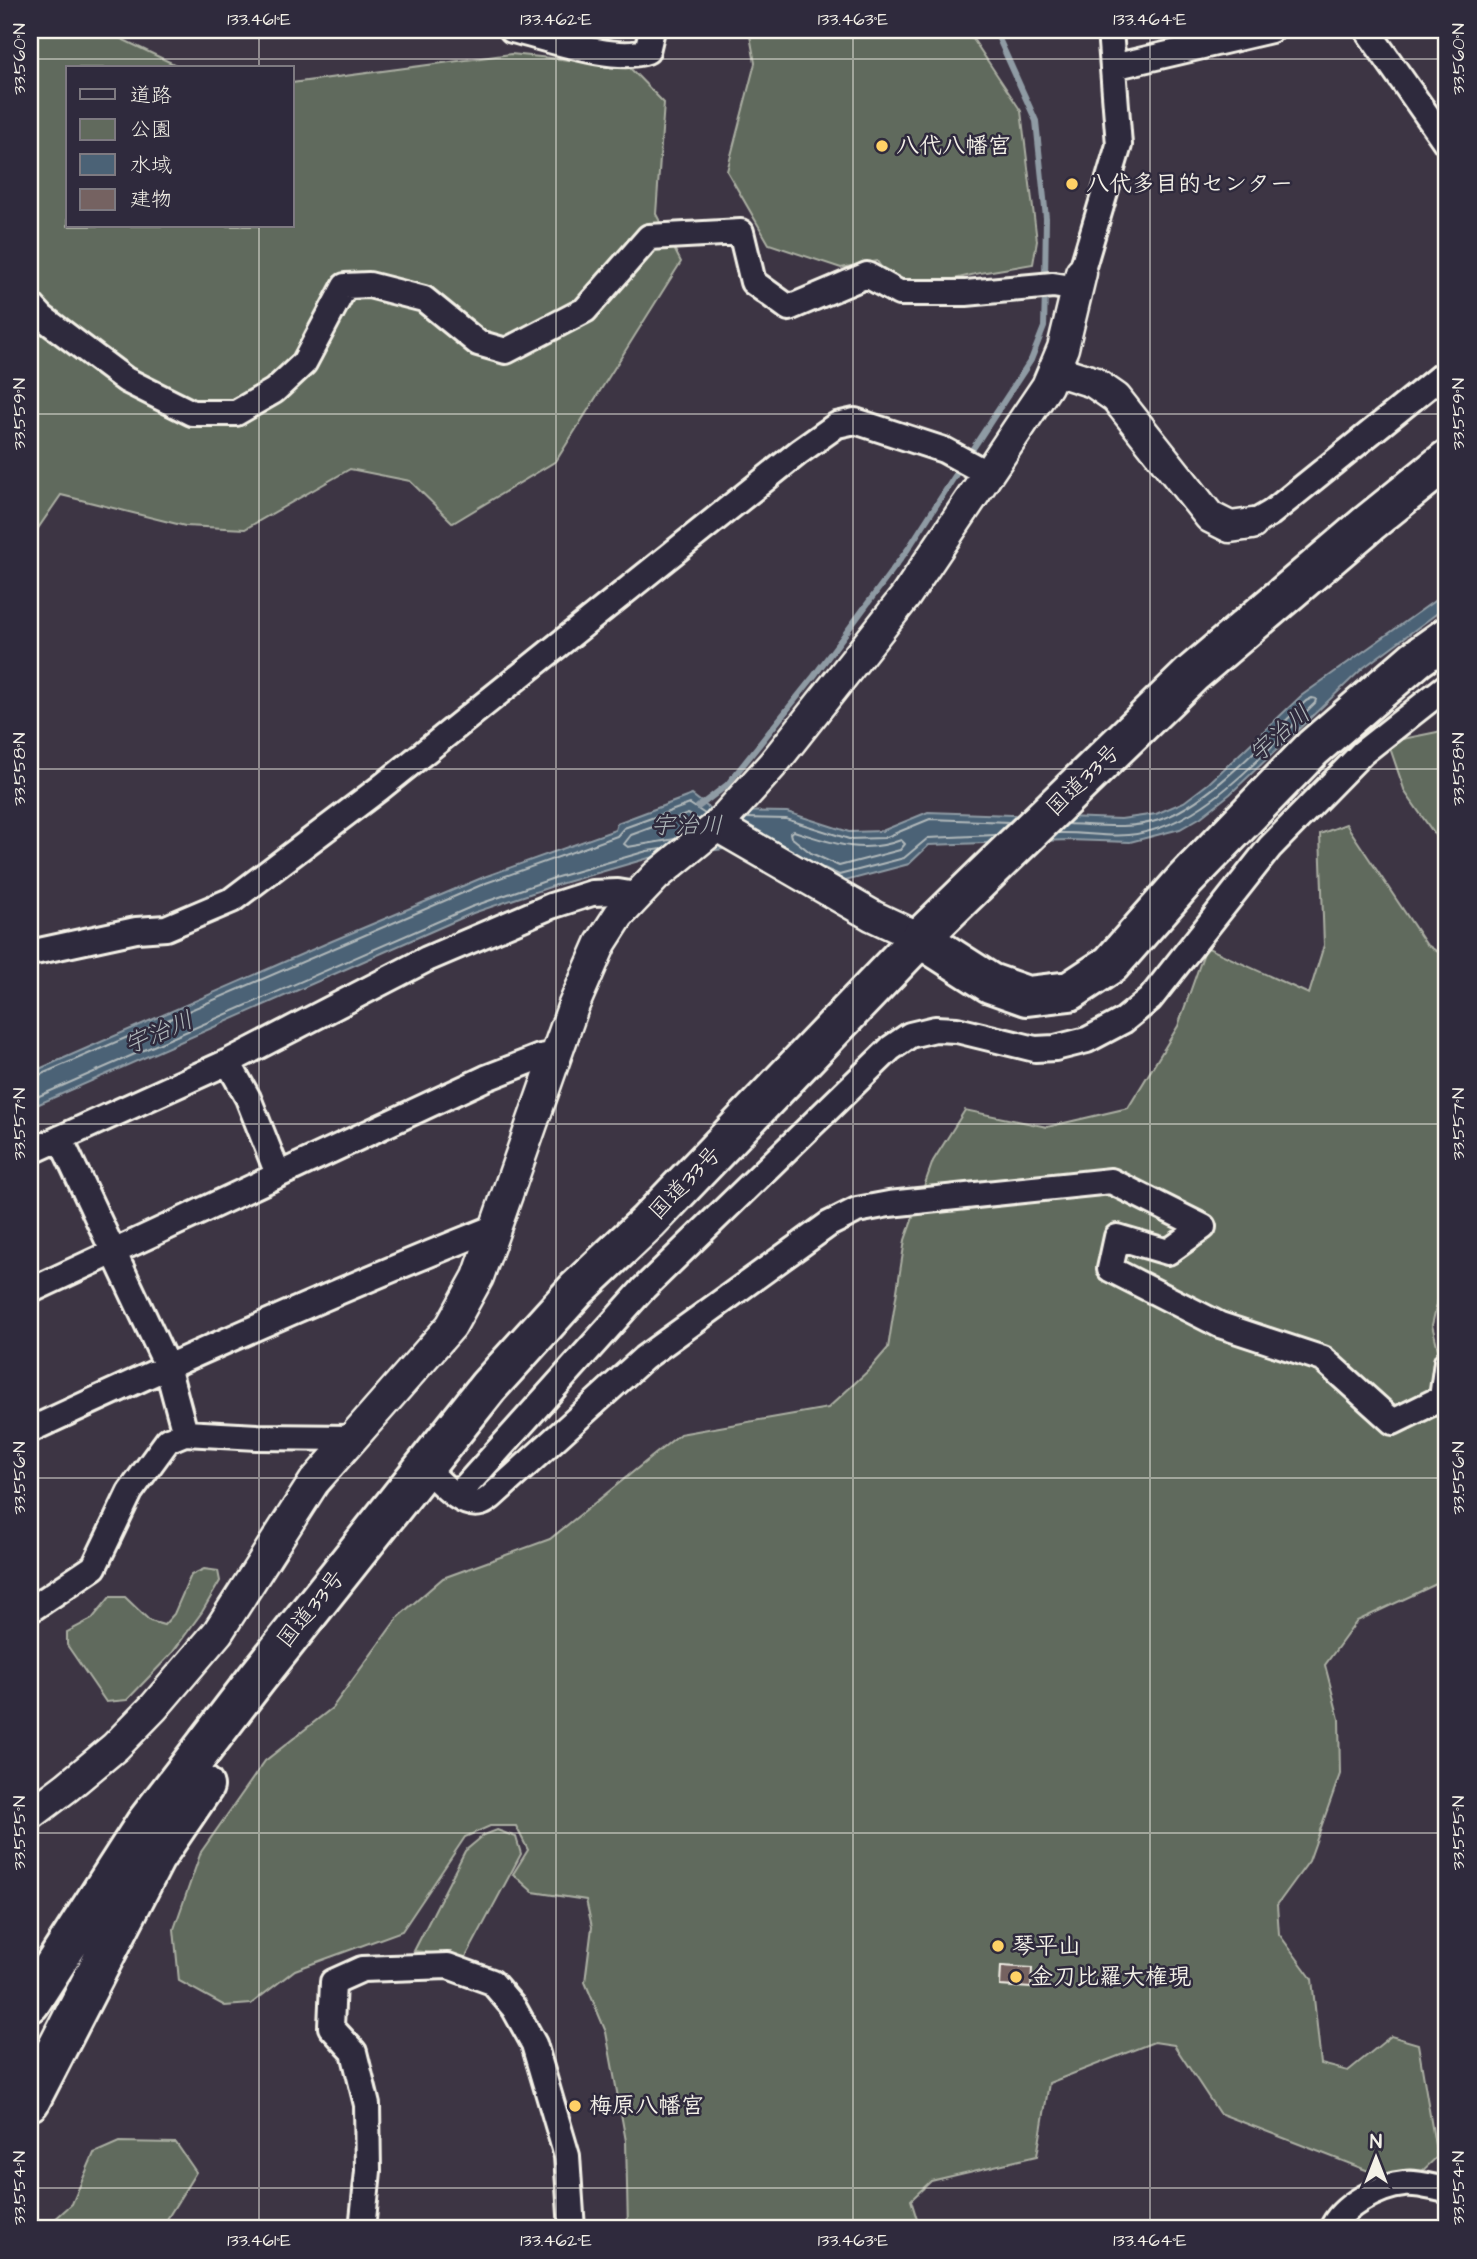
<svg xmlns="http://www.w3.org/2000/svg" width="1477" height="2259" viewBox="0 0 1477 2259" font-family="'Architects Daughter','Klee One',sans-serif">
	<rect width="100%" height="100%" fill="#3d3544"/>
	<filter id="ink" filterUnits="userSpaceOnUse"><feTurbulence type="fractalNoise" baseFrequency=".0143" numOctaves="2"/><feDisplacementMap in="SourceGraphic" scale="14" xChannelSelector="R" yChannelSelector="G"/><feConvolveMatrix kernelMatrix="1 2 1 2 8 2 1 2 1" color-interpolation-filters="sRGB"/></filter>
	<g filter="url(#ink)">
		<!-- green -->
		<path fill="#616a5d" stroke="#aaaea2" stroke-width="2" d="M30,30H103L182,68H68V226H292V83L511,54L628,66L664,103L656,214L681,262L556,461L453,523L410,481L350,469L245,529L185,526L61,495L30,540Z
			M749,30H967L1021,111L1037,241L1033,264L980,273L898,292L877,261L841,268L769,244L727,171L755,63Z
			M1447,730V852L1405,792L1388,742Z
			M1346,824L1426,944L1447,958V1261L1432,1325L1442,1365L1447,1372V1579L1357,1621L1325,1665L1339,1719L1340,1774L1309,1861L1277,1905L1279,1934L1312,1979L1321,2064L1348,2071L1391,2036L1418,2044L1437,2157L1417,2176L1384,2177L1219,2113L1174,2045L1154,2042L1049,2083L1037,2156L931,2181L911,2200L920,2229H628L626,2141L606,2032L585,1982L592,1927L586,1900L533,1892L513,1874L528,1850L516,1826H490L465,1837L402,1931L295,1970L251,2004L225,2006L179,1981L174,1929L201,1852L265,1761L332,1708L399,1616L443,1578L550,1539L680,1434L828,1408L869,1370L888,1348L905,1240L933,1161L965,1110L1047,1127L1128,1108L1178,1026L1206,947L1309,994L1324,945L1320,834Z
			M204,1569L218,1571L220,1581L202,1612L172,1653L127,1700L106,1702L67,1645V1632L92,1619L110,1597H125L150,1621L164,1625L174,1614L191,1575Z
			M497,1830L516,1837L521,1854L466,1957L414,1951L465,1851L484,1835Z
			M119,2142L176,2143L196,2172L161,2229H44L72,2204L94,2153Z"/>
		<!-- water -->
		<path fill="#4b6276" stroke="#8f9ba4" stroke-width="2" d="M1447,592V606L1363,668L1230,794L1201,817L1180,829L1130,842L1068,840L929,845L909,864L838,883L773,843L649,858L556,885L473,913L30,1108V1073L332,941L484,877L615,830L617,823L692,795L713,811L787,812L849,832L882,831L928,812L1121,819L1156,814L1184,802L1209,783L1301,696Z"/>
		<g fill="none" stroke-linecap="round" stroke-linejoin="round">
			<!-- shore -->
			<path stroke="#b0b8ba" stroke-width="2" d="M746,818L786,819L849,839L884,838L930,819L1009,822
				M794,831C832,843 862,855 901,840L905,844L900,850L839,866L811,853L791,837L790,833Z
				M1058,833C1081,832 1105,837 1128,835C1203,828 1263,753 1315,703L1316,699L1312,698L1306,701C1267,738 1209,804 1159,820C1130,830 1097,825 1067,824
				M675,839L628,847L624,844L631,835L688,814L699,820
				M824,868L839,875L904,858L928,838L996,835
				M30,1079L486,883L617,836L624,828L690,804L705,814
				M30,1100L471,907L554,878L647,851L662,849"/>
			<!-- stream -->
			<path stroke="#8f9ba4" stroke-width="6" d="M995,30L1036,121L1046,218L1045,281
				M968,456L1031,360L1044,327L1045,292
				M698,807L727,785L814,676L908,549L962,465"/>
		</g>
		<!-- building -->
		<path fill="#756261" stroke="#f4f1e8" stroke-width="2" d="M1001,1966L1032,1968L1031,1988L1000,1986Z"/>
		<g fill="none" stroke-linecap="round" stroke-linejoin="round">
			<defs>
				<path id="minor" d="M512,30C547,38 615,63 647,51L652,30
					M1367,30L1447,144
					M1113,67L1271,30
					M1081,273L1119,145L1110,30
					M30,304L42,317L126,380L192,413H236L274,391L304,363L345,286L369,285L424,299L478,343L506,351L585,310L649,237L741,232L753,282L789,308L867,275L899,293H966L1053,285L1078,289
					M1252,524L1271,513L1447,371
					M30,953L136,930L166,928L232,900L380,788L799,452L837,425L855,421L944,450L988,474
					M228,1062L427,959L551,906L592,893L618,892L636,895
					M60,1138L167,1366L185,1433
					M30,1152L228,1062L248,1098L278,1174
					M30,1291L486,1078L540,1057L557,1054
					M30,1430C184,1358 340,1289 498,1226
					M424,1467C438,1479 461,1509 481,1503C485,1502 488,1499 491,1497L644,1358L829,1224L857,1210L889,1204L1111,1181L1203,1227L1168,1252L1117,1237L1110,1269L1220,1325L1323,1359L1393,1422L1442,1398L1447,1362
					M457,1496L644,1288L891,1048L910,1035L935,1029L957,1030L1035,1049L1055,1048L1087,1040L1123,1021L1150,999L1270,847L1362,753L1447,686
					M30,1610L94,1567L130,1492L168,1440L185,1433L257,1437L353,1438
					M362,2229L368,2171L367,2105L354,2052L331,2027L333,1982L362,1969L448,1966L492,1982L514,2008L534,2044L567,2156L572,2229
					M1332,2229C1341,2206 1380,2186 1404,2184C1417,2182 1434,2188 1447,2190"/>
				<path id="tertiary" d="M1055,370L1093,382L1116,398L1210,517L1230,527L1252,524
					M717,826L873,916L920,938
					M30,1815L67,1787L115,1747L154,1707L218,1632L314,1482L451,1326L478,1277L573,1007L601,943L619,915L656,876L717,826L773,764L905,597L1047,386L1063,348L1081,273"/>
				<path id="trunk" d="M30,2003L145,1824L257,1678L488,1387L577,1289L648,1222L920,938L1192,674L1369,523L1447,460
					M30,2101L155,1858L204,1786"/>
				<path id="motorway" d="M920,938L990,983L1027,996L1070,991L1111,964L1184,881L1313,748L1416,659L1447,637"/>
			</defs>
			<!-- minor casing -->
			<use href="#minor" stroke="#f4f1e8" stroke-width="30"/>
			<!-- tertiary casing -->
			<use href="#tertiary" stroke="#f4f1e8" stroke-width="35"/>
			<!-- trunk casing -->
			<use href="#trunk" stroke="#f4f1e8" stroke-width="44"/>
			<!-- motorway casing -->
			<use href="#motorway" stroke="#f4f1e8" stroke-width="44"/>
			<!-- minor -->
			<use href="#minor" stroke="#2f2a3d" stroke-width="24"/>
			<!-- tertiary -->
			<use href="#tertiary" stroke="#2f2a3d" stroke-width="30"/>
			<!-- trunk -->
			<use href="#trunk" stroke="#2f2a3d" stroke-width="38"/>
			<!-- motorway -->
			<use href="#motorway" stroke="#2f2a3d" stroke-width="38"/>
		</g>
	</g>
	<!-- ticks -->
	<path fill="none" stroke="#f4f1e8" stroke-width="2" stroke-opacity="0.45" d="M259,30V68M556,30V2229M853,30V2229M1150,30V2229M1447,30V2229M30,59H1447M259,226V2229M30,414H1447M30,769H1447M30,1124H1447M30,1478H1447M30,1833H1447M30,2188H1447"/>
	<!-- markers -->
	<g fill="#ffd166" stroke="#2f2a3d" stroke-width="2.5">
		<circle cx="882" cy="146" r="7"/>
		<circle cx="1072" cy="184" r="7"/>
		<circle cx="998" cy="1946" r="7"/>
		<circle cx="1016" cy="1977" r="7"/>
		<circle cx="575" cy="2106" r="7"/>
	</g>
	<g text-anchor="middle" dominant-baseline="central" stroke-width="5" stroke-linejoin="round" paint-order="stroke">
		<!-- poi labels -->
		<g font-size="23" font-weight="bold" fill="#f4f1e8" stroke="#2f2a3d" text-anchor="start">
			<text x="896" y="146">八代八幡宮</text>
			<text x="1086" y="184">八代多目的センター</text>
			<text x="1012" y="1946">琴平山</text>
			<text x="1030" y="1977">金刀比羅大権現</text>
			<text x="589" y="2106">梅原八幡宮</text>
		</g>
		<!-- street labels -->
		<g font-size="23" fill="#f4f1e8" stroke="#2f2a3d">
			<text transform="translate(1083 780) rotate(-44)">国道33号</text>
			<text transform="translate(685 1183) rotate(-46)">国道33号</text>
			<text transform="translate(311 1609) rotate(-51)">国道33号</text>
		</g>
		<!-- water labels -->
		<g font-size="24" font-style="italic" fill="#b0b8ba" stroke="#2f2a3d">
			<text transform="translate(1280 734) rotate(-41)">宇治川</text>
			<text x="687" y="826">宇治川</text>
			<text transform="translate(159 1033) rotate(-23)">宇治川</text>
		</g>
	</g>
	<!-- margin -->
	<rect width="1477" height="2259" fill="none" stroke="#2f2a3d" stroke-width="77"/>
	<!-- legend -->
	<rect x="66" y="66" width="228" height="161" fill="#2f2a3d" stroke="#7e7a81" stroke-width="2"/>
	<rect x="80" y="89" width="35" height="10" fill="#2f2a3d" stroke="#7e7a81" stroke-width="2"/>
	<text x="130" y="102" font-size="21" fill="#f4f1e8">道路</text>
	<rect x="80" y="119" width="35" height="21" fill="#616a5d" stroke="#7e7a81" stroke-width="2"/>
	<text x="130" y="136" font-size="21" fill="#f4f1e8">公園</text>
	<rect x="80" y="154" width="35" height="21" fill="#4b6276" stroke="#7e7a81" stroke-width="2"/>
	<text x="130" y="172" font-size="21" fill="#f4f1e8">水域</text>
	<rect x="80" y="189" width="35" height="21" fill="#756261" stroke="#7e7a81" stroke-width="2"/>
	<text x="130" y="206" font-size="21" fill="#f4f1e8">建物</text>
	<!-- north arrow -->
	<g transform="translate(1376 2158)" stroke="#2f2a3d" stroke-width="5" paint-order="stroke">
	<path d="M0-5L12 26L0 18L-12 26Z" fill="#f4f1e8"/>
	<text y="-10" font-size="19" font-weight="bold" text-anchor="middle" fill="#f4f1e8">N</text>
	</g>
	<rect x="38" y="38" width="1400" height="2182" fill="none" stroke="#f4f1e8" stroke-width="2.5"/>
	<g font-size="18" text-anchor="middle" fill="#f4f1e8">
		<text x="259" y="25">133.461°E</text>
		<text x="556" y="25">133.462°E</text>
		<text x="853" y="25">133.463°E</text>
		<text x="1150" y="25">133.464°E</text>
		<text transform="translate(19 59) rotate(-90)" y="6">33.560°N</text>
		<text transform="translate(1458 59) rotate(-90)" y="6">33.560°N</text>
		<text transform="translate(19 414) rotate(-90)" y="6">33.559°N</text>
		<text transform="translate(1458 414) rotate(-90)" y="6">33.559°N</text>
		<text transform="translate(19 769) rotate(-90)" y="6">33.558°N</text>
		<text transform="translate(1458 769) rotate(-90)" y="6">33.558°N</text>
		<text transform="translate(19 1124) rotate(-90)" y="6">33.557°N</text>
		<text transform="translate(1458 1124) rotate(-90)" y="6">33.557°N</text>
		<text transform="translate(19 1478) rotate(-90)" y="6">33.556°N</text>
		<text transform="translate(1458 1478) rotate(-90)" y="6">33.556°N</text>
		<text transform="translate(19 1833) rotate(-90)" y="6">33.555°N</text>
		<text transform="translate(1458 1833) rotate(-90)" y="6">33.555°N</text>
		<text transform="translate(19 2188) rotate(-90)" y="6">33.554°N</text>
		<text transform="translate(1458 2188) rotate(-90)" y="6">33.554°N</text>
		<text x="259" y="2246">133.461°E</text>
		<text x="556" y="2246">133.462°E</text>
		<text x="853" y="2246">133.463°E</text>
		<text x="1150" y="2246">133.464°E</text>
	</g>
</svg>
